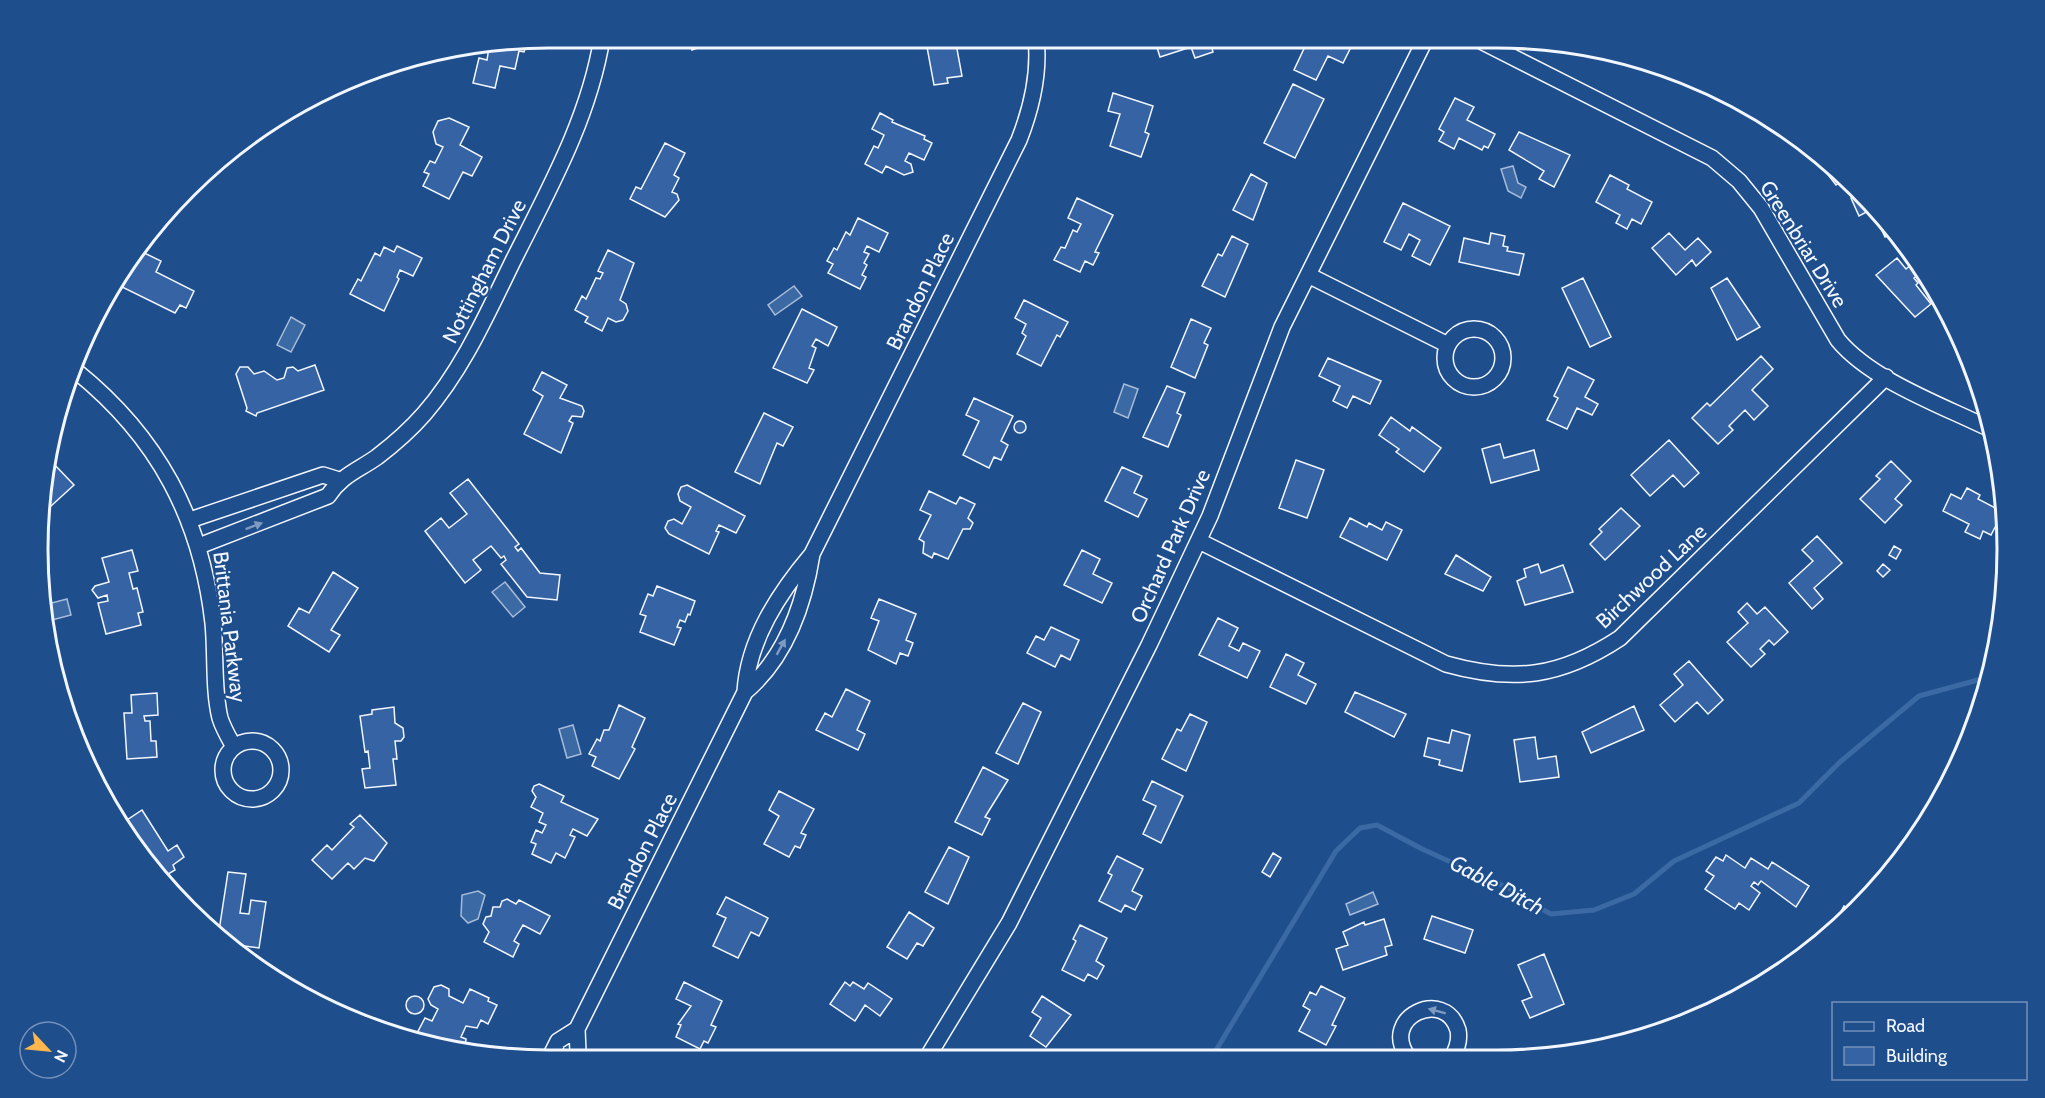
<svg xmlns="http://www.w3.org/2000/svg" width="2045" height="1098" viewBox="0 0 2045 1098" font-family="Cabin,sans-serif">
	<rect width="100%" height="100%" fill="#1f4e8c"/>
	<!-- water -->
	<path fill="#3b69a3" stroke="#a8bbd7" stroke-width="1.5" d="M1513,166L1518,183L1526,187L1521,198L1508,191L1501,169Z
		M794,286L802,296L775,315L768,305Z
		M291,317L305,325L291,352L277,345Z
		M1124,384L1138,389L1128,418L1114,412Z
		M505,582L525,607L513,617L492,592Z
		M67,599L71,615L48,621L44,605Z
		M573,725L581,754L567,758L559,729Z
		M478,891L485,895L478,919L468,923L461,916L462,895Z
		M1373,892L1378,904L1350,915L1346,904Z"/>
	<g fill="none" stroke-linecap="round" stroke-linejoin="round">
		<!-- stream -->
		<path stroke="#3b69a3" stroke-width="5" d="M1212,1057L1336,851L1360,828L1377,825L1422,849L1517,892L1534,905L1551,914L1594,910L1634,894L1674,861L1799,803L1840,762L1919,696L1989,677"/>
	</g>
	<!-- building -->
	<path fill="#3563a3" stroke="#f2f6ff" stroke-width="1.5" d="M686,38H724L692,50Z
		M919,38H955L962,76L947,78L948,83L934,85L927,47L921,48Z
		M1154,38H1209L1213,52L1195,58L1191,47L1160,57Z
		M1309,38H1338L1352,45L1343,63L1328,56L1316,80L1294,70Z
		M527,41L524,52L519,51L515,69L500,66L495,88L473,83L479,58L487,60L489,47Z
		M1293,84L1324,99L1295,158L1264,143Z
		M1113,93L1153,106L1145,132L1149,134L1141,157L1110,146L1120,114L1108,111Z
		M1455,98L1474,107L1467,120L1495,134L1488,148L1484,146L1482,150L1459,138L1454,149L1439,141L1444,132L1439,129Z
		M880,113L893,120L892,122L925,136L924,139L932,143L924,160L909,153L905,161L911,164L913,172L904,175L886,166L882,173L865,164L874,146L878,148L884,135L872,129Z
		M449,118L469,127L460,145L482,157L472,176L463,172L449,199L423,186L429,174L424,172L430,161L435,163L443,147L436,144L433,132L438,121Z
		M1519,132L1570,155L1554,187L1539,179L1544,171L1509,150Z
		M665,143L685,153L674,175L679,178L672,192L677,194L679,200L665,217L630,199L636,187L641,189Z
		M1804,144L1833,164L1846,178L1836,185Z
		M1251,174L1267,183L1253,220L1233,210Z
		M1610,175L1629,185L1627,189L1652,202L1641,224L1632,219L1627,229L1616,223L1620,215L1596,202Z
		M1860,193L1897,232L1885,237L1872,209L1859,216L1851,198Z
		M1077,198L1113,215L1095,252L1099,253L1093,265L1085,261L1080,272L1054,260L1061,247L1065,248L1073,230L1077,232L1081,224L1068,218Z
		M1403,203L1450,226L1430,265L1412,256L1420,240L1409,234L1401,250L1384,242Z
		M858,218L888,233L879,252L867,246L864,252L869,254L864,263L867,265L862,275L866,277L860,289L828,273L833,264L827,261L834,248L837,250L846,232L850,235Z
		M1491,233L1505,236L1503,246L1508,247L1507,251L1524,254L1519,275L1459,262L1464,238L1489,244Z
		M1669,233L1685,250L1698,238L1711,252L1696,266L1692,260L1676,275L1652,248Z
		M1232,236L1248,244L1225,297L1202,286L1218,254L1222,256Z
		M397,246L422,258L413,276L400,270L397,277L399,279L384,311L350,294L358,279L361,281L375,253L380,256L384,247L394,252Z
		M138,250L161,261L156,272L194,291L186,308L180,305L175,313L118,285Z
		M608,250L634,263L620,300L626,304L628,311L623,320L616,322L608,318L602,331L585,322L588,317L575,310L582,296L586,299L596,278L600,279L603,273L598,271Z
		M1897,258L1906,269L1913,263L1921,272L1914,278L1918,283L1916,285L1931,304L1915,317L1876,275Z
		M1583,278L1611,337L1590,347L1562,288Z
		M1727,278L1760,327L1737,340L1711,288Z
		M1024,300L1068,322L1060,337L1057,335L1041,366L1017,354L1026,336L1022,333L1026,324L1015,318Z
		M802,309L837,327L828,346L816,339L812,346L816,348L809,368L814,370L807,383L773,368Z
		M1191,319L1211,328L1204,343L1208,345L1195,378L1171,367Z
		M1761,356L1773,369L1752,390L1768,406L1754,420L1745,410L1729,426L1733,430L1718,444L1692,418L1707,403L1710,406Z
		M1328,358L1381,381L1370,404L1353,396L1347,408L1333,401L1340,386L1319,376Z
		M315,365L324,390L257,413L256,416L246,411L247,408L236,374L240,367H248L254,374L264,371L277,380L284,378L287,368L293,367L298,371Z
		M1568,367L1594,380L1585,397L1598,404L1592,415L1577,408L1567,429L1547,420L1558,398L1554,396Z
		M542,372L567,385L560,398L582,406L584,411L582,417L572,416L569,421L573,423L561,453L524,434L543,396L533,390Z
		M1167,386L1185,393L1177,413L1181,415L1168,447L1143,437Z
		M974,398L1013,416L1001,441L1008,445L1001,460L994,457L989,468L963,455L979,421L966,415Z
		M764,413L793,427L783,446L777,443L760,484L735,472Z
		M1391,417L1410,431L1412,427L1441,448L1424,472L1396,452L1399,449L1379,435Z
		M1014 427a6 6 0 1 1 12 0a6 6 0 1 1-12 0Z
		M1669,440L1699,473L1684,487L1673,475L1650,496L1631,475Z
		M1500,444L1504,458L1534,450L1539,470L1491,483L1482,449Z
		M1296,460L1324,470L1307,518L1279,508Z
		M51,461L74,485L51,506L47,502Z
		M1891,461L1911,481L1895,499L1902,505L1885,523L1860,499L1880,479L1876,476Z
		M1122,467L1142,476L1134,493L1147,499L1138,517L1105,501Z
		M468,479L519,544L515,547L518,551L521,548L540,573L560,575L557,600L527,597L501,564L506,560L504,556L501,558L491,546L473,560L481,570L465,583L425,531L441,518L449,528L467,514L450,493Z
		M687,485L745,516L736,533L719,525L716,531L719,532L709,554L669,534L665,528L668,521L674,519L682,524L691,507L680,501L678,494L681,487Z
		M1967,488L1980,495L1978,499L2003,512L1991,535L1983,531L1980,539L1965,532L1969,524L1943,511L1951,494L1961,499Z
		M929,491L956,504L960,497L975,504L968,518L973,523L970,529H963L948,559L934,553L932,558L923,553L924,542L919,539L931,515L920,510Z
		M1621,508L1640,526L1605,560L1590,544L1602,532L1599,529Z
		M1350,518L1367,527L1369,523L1382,530L1386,522L1402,530L1387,560L1340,537Z
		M1817,536L1842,563L1814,588L1823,599L1812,609L1789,583L1813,561L1802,550Z
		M1894,546L1901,550L1896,559L1889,555Z
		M132,550L138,571L129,573L133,589L137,588L143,612L138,613L141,625L106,634L98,603L108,601L107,595L98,598L92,590L95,586L109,582L102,558Z
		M1082,550L1100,559L1093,574L1112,583L1102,603L1064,585Z
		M1456,555L1491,577L1483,591L1445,574Z
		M1538,564L1541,573L1563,565L1573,592L1525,605L1517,581L1526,577L1524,569Z
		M1883,564L1890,570L1883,577L1877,571Z
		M333,572L358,588L331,630L340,635L329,652L288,626L299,608L309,613Z
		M657,586L695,601L690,615L688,614L685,622L680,620L677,627L681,628L674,645L640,632L646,616L640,614L648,594L653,596Z
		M879,599L916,614L906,640L913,643L908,656L900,653L896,664L868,650L879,621L871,618Z
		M1747,603L1757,614L1765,607L1788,632L1774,645L1769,640L1760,649L1765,654L1751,667L1727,642L1748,623L1738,612Z
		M1218,618L1238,628L1229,646L1239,651L1243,643L1260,651L1247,678L1199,655Z
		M1051,627L1079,640L1070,660L1061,655L1055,667L1027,653L1036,636L1044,640Z
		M1286,654L1304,663L1298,675L1316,684L1306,704L1270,687Z
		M1689,661L1723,700L1708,714L1697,702L1675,722L1660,705L1683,685L1674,674Z
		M846,689L870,701L857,730L865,734L858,750L816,730L825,713L832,717Z
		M1355,692L1406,714L1394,737L1345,712Z
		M157,693L158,715L144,716L145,721H150L151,741H156L157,757L127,759L124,713H132L131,695Z
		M1023,703L1041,712L1018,764L996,753Z
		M619,705L645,718L632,747L635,749L619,779L592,766L596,757L589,754L597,739L600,741L604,730H609Z
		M1634,706L1644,730L1591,753L1582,732Z
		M394,707L395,723L403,728L404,737L401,741H395L397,759H393L396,785L365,788L362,769L370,768L368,751L365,752L360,716L372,714V710Z
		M1190,714L1207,722L1186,771L1162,759L1177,729L1181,731Z
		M1452,730L1470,735L1462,771L1439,765L1440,760L1424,756L1428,738L1449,743Z
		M1535,737L1538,759L1556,756L1559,777L1520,782L1514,740Z
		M983,767L1008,780L985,817L990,819L982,835L955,822Z
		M1152,781L1183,796L1161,843L1143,834L1156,806L1143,800Z
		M539,784L564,796L561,802L598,819L587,836L573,829L570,835L575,837L565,858L556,853L551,863L532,854L536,844L531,842L536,830L542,833L546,825L539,822L543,813L531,807L536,797L532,791L534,786Z
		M779,791L814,809L801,833L806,835L800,848L795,846L789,857L764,844L779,816L769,810Z
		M142,810L168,851L177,845L184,857L173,865L175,870L160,879L124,822Z
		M360,815L387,843L374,861L365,858L354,869L348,863L332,879L312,860L327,845L332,850L354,827L350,824Z
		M949,847L969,857L948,904L925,892Z
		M1273,853L1281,858L1270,877L1262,872Z
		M1726,855L1745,868L1751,858L1768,869L1772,862L1809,886L1796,907L1761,881L1758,885L1754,882L1751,886L1760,893L1749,910L1739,903L1735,909L1705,889L1714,876L1706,871L1716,857L1723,861Z
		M1117,856L1143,869L1132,891L1142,896L1135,910L1125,905L1121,912L1099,901L1112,875L1108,873Z
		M228,872L246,874L240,913L249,914L251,900L266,902L259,948L236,945L219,931Z
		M726,897L768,918L759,936L751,932L738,958L713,946L726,918L717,914Z
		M507,899L516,904L519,900L550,916L540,934L523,925L514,941L519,944L513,957L484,942L489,932L483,924L486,917L491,916L493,907H500L502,901Z
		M1844,906L1852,911L1836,925L1834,924Z
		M909,912L934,928L923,946L917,943L907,959L887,947Z
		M1432,916L1473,930L1465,953L1424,939Z
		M1384,919L1392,945L1385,947L1387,955L1343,970L1336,949L1348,945L1343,932L1364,922L1365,925Z
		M1080,925L1107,938L1096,961L1104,966L1097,979L1088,974L1084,981L1062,970L1076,941L1073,939Z
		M1544,954L1564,1004L1530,1018L1522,1001L1532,997L1518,965Z
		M684,982L722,1001L711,1025L716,1027L708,1043L704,1041L700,1049L676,1037L681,1025L678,1024L691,1006L676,999Z
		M845,982L850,986L853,982L864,989L868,983L892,999L880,1016L865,1005L855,1021L830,1004Z
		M441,985L449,989V996L463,1003L470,989L489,998L488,1001L497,1005L488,1024L481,1020L477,1028L466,1026L461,1037L466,1039L465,1049L461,1050L442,1041L440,1047L432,1046L415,1037L425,1018L432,1021L438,1009L431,1005L428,999L434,987Z
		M1321,986L1345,998L1332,1025L1336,1026L1326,1045L1299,1031L1310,1010L1303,1006L1310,992L1316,995Z
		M406 1005a9 9 0 1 1 18 0a9 9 0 1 1-18 0Z
		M1042,996L1071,1015L1046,1047L1030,1036L1041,1018L1032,1012Z"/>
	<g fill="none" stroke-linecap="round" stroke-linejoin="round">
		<defs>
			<path id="minor" d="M1477,39L1712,158L1739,181L1761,208L1838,340C1872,381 1944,406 1992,430
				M1308,275L1448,345
				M1445 358a29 29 0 1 1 58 0a29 29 0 1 1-58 0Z
				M76,371C158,437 201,518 213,623C216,653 213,690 220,718C223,728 229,738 234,747
				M190,520L323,475L339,480
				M1199,541L1446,664C1514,683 1561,677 1620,638L1886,377
				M199,546L328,496C342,475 357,471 377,457C394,444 410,430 424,414C463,369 487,314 513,261C549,189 589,118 602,38
				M745,692C748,640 779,593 812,554L1019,140C1032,107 1040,74 1036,38
				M223 770a29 29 0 1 1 58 0a29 29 0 1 1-58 0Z
				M1408,1057C1379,1017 1445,987 1458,1030C1460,1040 1457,1049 1452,1057
				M927,1058L1009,923L1149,645L1210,516L1282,327L1426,38
				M549,1059L558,1041L577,1029
				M575,1059L578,1052L577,1029L745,692C785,658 804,605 812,554"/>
		</defs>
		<!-- minor casing -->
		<use href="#minor" stroke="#f2f6ff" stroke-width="18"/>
		<!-- minor -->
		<use href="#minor" stroke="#1f4e8c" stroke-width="15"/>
	</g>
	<!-- one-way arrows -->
	<defs><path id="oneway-solid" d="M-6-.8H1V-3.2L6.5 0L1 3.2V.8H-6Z" transform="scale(1.5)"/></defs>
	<g fill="#7e9ac0">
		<use href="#oneway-solid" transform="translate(254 526) rotate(-21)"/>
		<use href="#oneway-solid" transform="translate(781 647) rotate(-61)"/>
		<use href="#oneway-solid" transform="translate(1437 1011) rotate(-165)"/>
	</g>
	<g text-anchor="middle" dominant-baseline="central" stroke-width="4.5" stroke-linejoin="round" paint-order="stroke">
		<!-- street labels -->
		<g font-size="21" fill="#f2f6ff" stroke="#1f4e8c">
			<text transform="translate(1804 244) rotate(58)">Greenbriar Drive</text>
			<text transform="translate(484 271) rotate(-63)">Nottingham Drive</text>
			<text transform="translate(920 291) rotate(-64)">Brandon Place</text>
			<text transform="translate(1170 546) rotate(-66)">Orchard Park Drive</text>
			<text transform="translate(1651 576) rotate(-43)">Birchwood Lane</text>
			<text transform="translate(230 627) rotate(83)">Brittania Parkway</text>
			<text transform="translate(642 851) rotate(-63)">Brandon Place</text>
		</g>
		<!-- water labels -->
		<g font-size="22" font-style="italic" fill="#f2f6ff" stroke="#1f4e8c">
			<text transform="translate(1497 885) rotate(28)">Gable Ditch</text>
		</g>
	</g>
	<!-- crop -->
	<path d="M0 0H2045V1098H0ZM549 48H1496A501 501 0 0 1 1997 549V549A501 501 0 0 1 1496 1050H549A501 501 0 0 1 48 549V549A501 501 0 0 1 549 48Z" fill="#1f4e8c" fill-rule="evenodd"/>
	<path fill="none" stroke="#f2f6ff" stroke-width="3" d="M549 48H1496A501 501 0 0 1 1997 549V549A501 501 0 0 1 1496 1050H549A501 501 0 0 1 48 549V549A501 501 0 0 1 549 48Z"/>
	<!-- legend -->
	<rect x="1832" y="1002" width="195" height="78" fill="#1f4e8c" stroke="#7391ba" stroke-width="1.5"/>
	<rect x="1844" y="1022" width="30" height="9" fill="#1f4e8c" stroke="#7391ba" stroke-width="1.5"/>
	<text x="1886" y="1032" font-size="18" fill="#f2f6ff">Road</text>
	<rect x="1844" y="1047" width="30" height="18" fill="#3563a3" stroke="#7391ba" stroke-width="1.5"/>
	<text x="1886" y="1062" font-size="18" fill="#f2f6ff">Building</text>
	<!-- north arrow -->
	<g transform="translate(48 1050) rotate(116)"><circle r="28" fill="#1f4e8c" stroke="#7391ba" stroke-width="1.5"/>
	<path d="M0-4.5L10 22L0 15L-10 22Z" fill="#ffb74d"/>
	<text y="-9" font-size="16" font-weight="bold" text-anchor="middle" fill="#f2f6ff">N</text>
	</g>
</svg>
